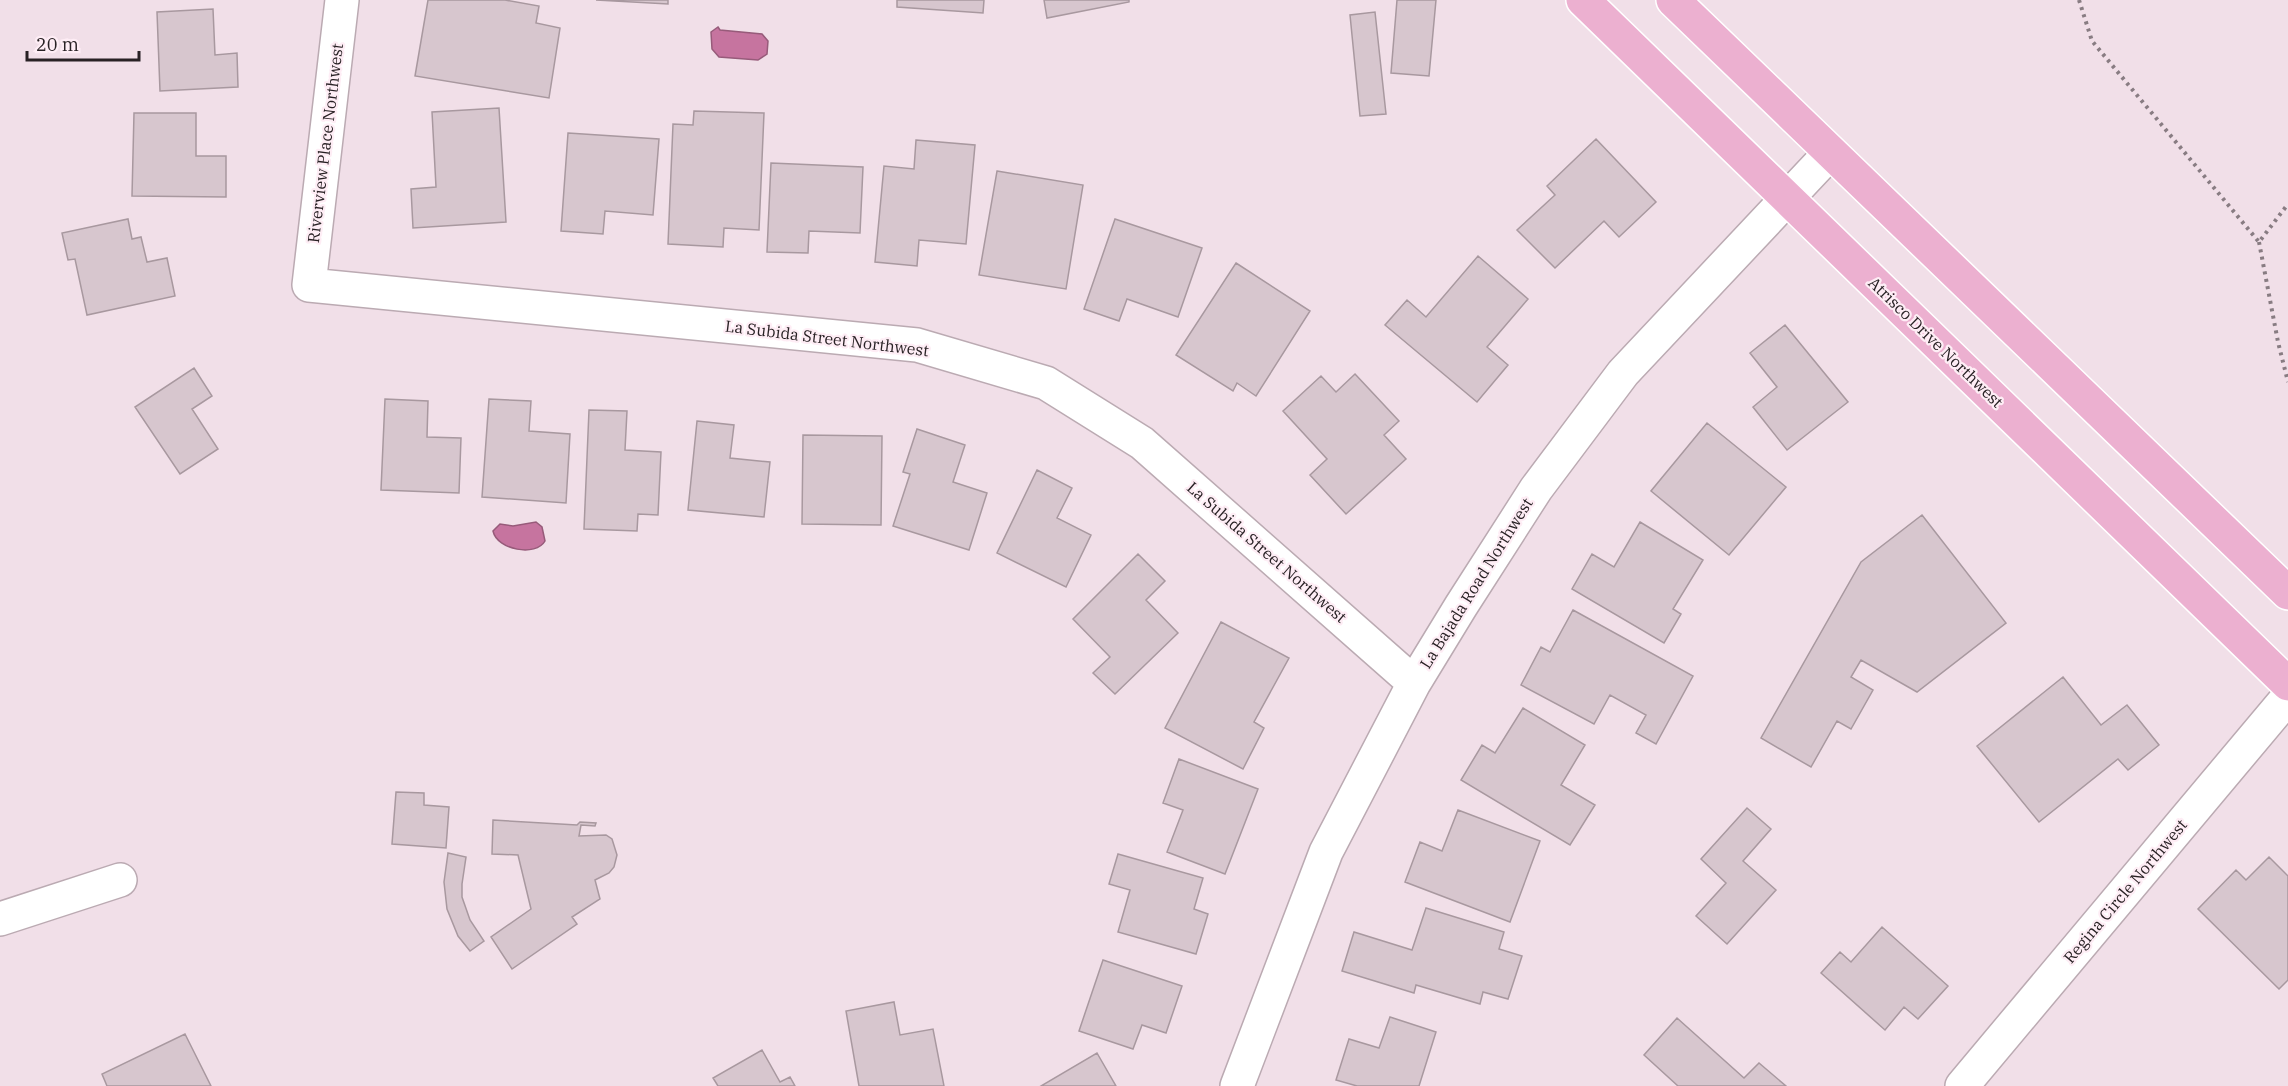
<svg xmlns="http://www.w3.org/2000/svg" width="2288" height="1086" viewBox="0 0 2288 1086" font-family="'IBM Plex Serif',serif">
	<rect width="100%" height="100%" fill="#f1dfe8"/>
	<!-- water -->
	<path fill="#c6749f" stroke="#975b7a" stroke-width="1.5" d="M718,27L720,30L762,34L768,41L767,54L758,60L719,57L712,49L711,32Z
		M536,522L542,527L545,541C536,557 497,550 493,531L500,524L513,526Z"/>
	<!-- building -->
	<path fill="#d7c6ce" stroke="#a8989f" stroke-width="1.5" d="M428,0H505L539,6L536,23L560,28L549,98L415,76Z
		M596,0H668V4Z
		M897,0H984L983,13L897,7Z
		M1044,0H1129V2L1047,18Z
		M1397,0H1436L1429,76L1391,73Z
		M213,9L215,55L237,53L238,87L160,91L157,12Z
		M1375,12L1386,114L1360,116L1350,15Z
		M499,108L506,222L413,228L411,189L436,187L432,112Z
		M694,111L764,113L759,230L724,228L723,247L668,244L673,124L693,125Z
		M134,113H196V156H226V197L132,196Z
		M568,133L659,139L653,215L605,211L603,234L561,231Z
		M1596,139L1656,202L1619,237L1604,221L1555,268L1517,230L1555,195L1547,186Z
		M916,140L975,145L966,244L919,240L917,266L875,262L884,166L914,169Z
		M771,163L863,167L860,233L809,231L808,253L767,252Z
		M997,171L1083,185L1066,289L979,275Z
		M128,219L132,239L141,237L147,262L167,258L175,296L87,315L75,259L68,260L62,233Z
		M1115,219L1202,248L1178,317L1127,299L1119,321L1084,309Z
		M1478,256L1528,299L1487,347L1508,365L1477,402L1385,325L1407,300L1426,317Z
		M1236,263L1310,311L1256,396L1237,383L1233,391L1176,355Z
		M1785,325L1848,402L1787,450L1753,407L1777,387L1750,353Z
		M194,368L212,396L192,409L218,449L180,474L135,407Z
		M1355,374L1399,421L1384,435L1406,459L1346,514L1310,475L1327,459L1283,411L1321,376L1336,392Z
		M385,399L428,401L427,437L461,438L459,493L381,490Z
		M489,399L531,401L529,431L570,434L566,503L482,497Z
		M589,410L627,411L625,450L661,452L658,515L638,514L637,531L584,529Z
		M697,421L734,425L730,458L770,462L764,517L688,510Z
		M1707,423L1786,487L1729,555L1651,491Z
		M917,429L965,445L953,482L987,493L969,550L893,526L910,474L903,472Z
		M803,435L882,436L881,525L802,524Z
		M1037,470L1072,488L1057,518L1091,535L1066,587L997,553Z
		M1922,515L2006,623L1917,692L1861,660L1851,677L1873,690L1851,729L1837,721L1811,767L1761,738L1861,562Z
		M1640,522L1703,560L1673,609L1681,614L1664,643L1572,589L1592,554L1614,567Z
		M1138,554L1165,581L1146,600L1178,633L1115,694L1093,673L1110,657L1073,619Z
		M1573,610L1693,676L1656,744L1636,733L1646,715L1610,695L1594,724L1521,685L1541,647L1550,652Z
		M1221,622L1289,658L1254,722L1264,728L1243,769L1165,728Z
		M2063,677L2101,725L2127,705L2159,745L2128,770L2118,759L2039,822L1977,746Z
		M1523,708L1585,745L1561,785L1595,805L1570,845L1461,780L1482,745L1495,753Z
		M1179,759L1258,789L1225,874L1167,852L1183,810L1163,803Z
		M396,792L424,793V805L449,807L446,848L392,844Z
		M1747,808L1771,829L1743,861L1776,890L1727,944L1696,916L1726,883L1701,859Z
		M1458,810L1540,841L1510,922L1405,882L1420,842L1442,851Z
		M493,820L577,825L580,822L596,823L595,826L581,825L579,836L606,835L612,839L617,855L614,867L609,873L595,880L600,899L572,917L577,924L512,969L491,937L531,909L518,855L492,854Z
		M448,853L466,857L462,884V897L470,920L484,941L470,951L458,936L447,909L444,882Z
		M1118,854L1203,878L1194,909L1208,914L1196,954L1118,932L1130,890L1109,884Z
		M2269,857L2288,876V980L2279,989L2198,909L2236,870L2246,880Z
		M1426,908L1504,932L1499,949L1522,956L1508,999L1483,992L1480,1004L1416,985L1414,993L1342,971L1354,932L1412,950Z
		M1882,927L1948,986L1918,1019L1904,1007L1885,1030L1821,973L1840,952L1851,962Z
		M1103,960L1182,986L1166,1033L1142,1025L1133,1049L1079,1031Z
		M894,1002L900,1035L933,1029L944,1086H859L846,1011Z
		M1390,1017L1436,1032L1419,1086H1357L1336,1080L1349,1039L1379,1048Z
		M1677,1018L1744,1078L1759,1063L1786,1086H1678L1644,1055Z
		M185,1034L211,1086H107L102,1074Z
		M762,1050L780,1082L790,1077L795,1086H718L713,1078Z
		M1097,1053L1116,1086H1041Z"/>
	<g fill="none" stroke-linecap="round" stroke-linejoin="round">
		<defs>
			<path id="minor" d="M342,0L309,285L917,345L1046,383L1142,443L1414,683
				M0,919L120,880
				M1237,1086L1326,852L1414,683L1461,606L1536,489L1623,373L1830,153
				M1962,1086L2288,697"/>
			<path id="major" d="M1583,0L2288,684
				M1673,0L2288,593"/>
		</defs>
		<!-- minor casing -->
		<use href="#minor" stroke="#bbaab2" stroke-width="36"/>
		<!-- major casing -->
		<use href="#major" stroke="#fff" stroke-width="36"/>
		<!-- path -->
		<path stroke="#887c82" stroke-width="4" stroke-dasharray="3 4.5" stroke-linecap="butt" d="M2079,0L2092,41L2259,242L2288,204
			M2259,242L2278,342L2288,382"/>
		<!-- minor -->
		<use href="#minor" stroke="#fff" stroke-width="33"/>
		<!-- major -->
		<use href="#major" stroke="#ecb0d0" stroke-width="33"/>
	</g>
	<g text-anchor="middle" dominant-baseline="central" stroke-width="4.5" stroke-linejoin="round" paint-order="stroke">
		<!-- street labels -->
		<g font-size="16" fill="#282124" stroke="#feedf5">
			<text transform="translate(325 143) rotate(-83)">Riverview Place Northwest</text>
			<text transform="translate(827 338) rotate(7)">La Subida Street Northwest</text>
			<text transform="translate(1936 342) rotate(44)">Atrisco Drive Northwest</text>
			<text transform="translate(1267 552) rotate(41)">La Subida Street Northwest</text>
			<text transform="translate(1476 583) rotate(-58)">La Bajada Road Northwest</text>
			<text transform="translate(2125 891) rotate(-50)">Regina Circle Northwest</text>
		</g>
	</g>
	<!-- scale -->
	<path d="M27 51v9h112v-9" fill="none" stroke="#282124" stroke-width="3"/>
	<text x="36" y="51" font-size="18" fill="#282124" stroke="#feedf5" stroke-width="4.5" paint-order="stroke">20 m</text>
</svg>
